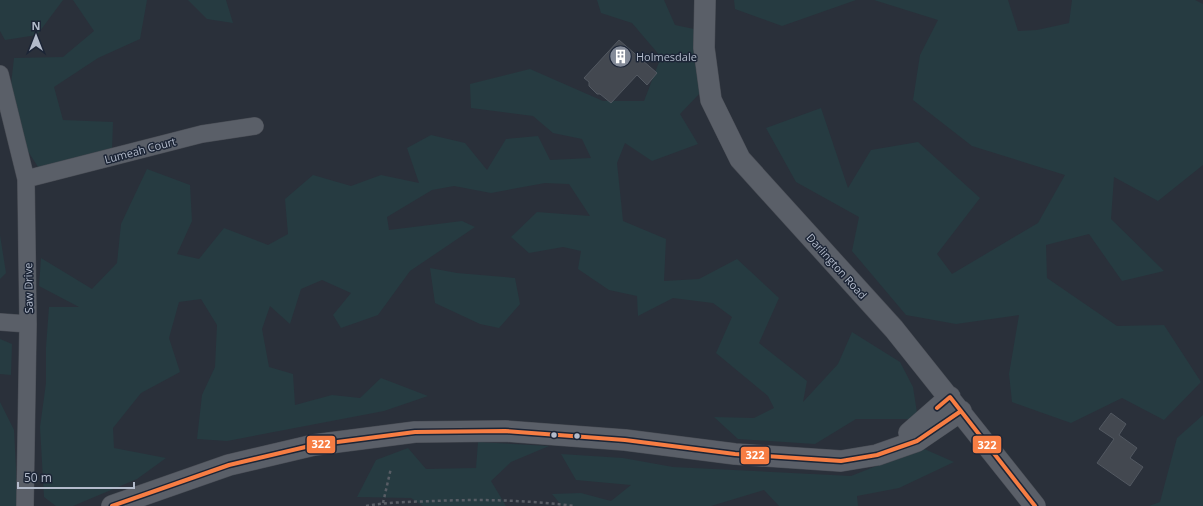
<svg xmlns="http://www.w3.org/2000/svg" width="1203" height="506" viewBox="0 0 1203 506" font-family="'Open Sans',sans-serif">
	<rect width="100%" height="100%" fill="#2a303a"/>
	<!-- green -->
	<path fill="#263b41" d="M0,0H63L37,35L5,40L0,31Z
		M73,0H147L140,39L98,58L54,87L63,120L113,122L112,150L40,170L24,145L10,93L14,58L63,57L94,31Z
		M188,0H226L233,23L207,19Z
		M597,0H664L675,25L694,29L702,91L680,114L698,144L652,161L625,143L617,163L623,221L666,239L664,281L699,279L737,259L779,298L759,343L807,381L803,402L838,364L852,332L900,362L913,387L918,419H856L815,444L738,439L714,417L754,418L774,408L768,396L716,353L732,317L713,303L673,298L638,316L637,296L609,290L578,269L581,251L563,247L529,253L511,237L537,212L590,216L569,184L545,183L491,193L454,186L432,190L387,217L389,230L462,221L475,227L410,271L378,315L341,328L333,315L351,293L322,280L301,289L290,324L270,306L262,329L269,367L293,374L295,405L332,395L360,398L381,378L428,396L384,411L227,441L197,439L202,395L215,367L217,325L201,299L179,302L169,338L180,372L141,393L113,428L114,448L166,458L137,479L73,506H56L44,497L40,427L46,383V347L49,307H79L39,286L41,258L92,289L117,263L121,224L147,169L190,185L192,221L177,254L199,259L224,228L268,245L288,234L285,199L313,175L351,186L381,175L419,183L407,148L431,135L465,143L487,170L506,139L538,136L550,160L591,158L582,139L553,133L533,116L471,108L470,84L530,69L603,101H644L661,57L632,23L601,13Z
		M734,0H856L782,26L735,9Z
		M874,0H1008L1018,31L1037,30L1069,23L1072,0H1195L1203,4V165L1158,201L1114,177L1111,219L1164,271L1122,281L1089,234L1046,245L1047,278L1117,326L1164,325L1201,382L1164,420L1122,398L1071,423L1012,402L1009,374L1019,315L956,324L906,315L852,251L859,217L796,182L766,128L821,108L848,188L871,150L918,142L980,198L937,254L952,274L1038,223L1065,175L972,146L913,100L920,55L938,20Z
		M0,235L6,273L0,279Z
		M430,268L457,273L515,278L520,304L499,328L480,324L435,303Z
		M0,339L12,344L11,375L0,374Z
		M0,402L14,430L18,506H0Z
		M1203,415V506H1149L1160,502L1177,438Z
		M478,442L549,446L511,462L491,481L506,506H423L411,498L357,497L376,460L408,448L426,469L476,468Z
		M922,448L954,462L899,488L857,496L858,506H779L764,490L711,506H562L552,494L581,493L611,501L631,485L576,480L561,454L623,458L673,467L851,476Z"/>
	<!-- building -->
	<path fill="#434850" stroke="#525861" d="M619,40L657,73L647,85L637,75L611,103L600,94H597L589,86V82L584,78Z
		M1111,413L1126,424L1119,435L1137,448L1130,458L1143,467L1130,486L1097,463L1114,439L1099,429Z"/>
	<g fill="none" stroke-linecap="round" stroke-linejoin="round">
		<defs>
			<path id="minor" d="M0,74L26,179L28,324L25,506
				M26,179L202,134L255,126
				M0,322L28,324"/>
			<path id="tertiary" d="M705,0L704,48L711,100L740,159L894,329L1035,506
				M909,433L950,397
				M112,506L229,465L314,445L415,432L505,431L625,440L735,454L841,461L877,455L917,441L961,411"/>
		</defs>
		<!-- minor casing -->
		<use href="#minor" stroke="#484c54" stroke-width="18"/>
		<!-- tertiary casing -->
		<use href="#tertiary" stroke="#484c54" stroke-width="22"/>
		<!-- path -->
		<path stroke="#585d65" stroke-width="2.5" stroke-dasharray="3 3" stroke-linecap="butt" d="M383,503L391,468
			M366,506C388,502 411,502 433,501C480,499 527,500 574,506"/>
		<!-- minor -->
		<use href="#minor" stroke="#5a5f68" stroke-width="17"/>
		<!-- tertiary -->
		<use href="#tertiary" stroke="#5a5f68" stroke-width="21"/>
		<defs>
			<path id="bus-1" d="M937,408L950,397L1035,506
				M112,506L229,465L314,445L415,432L505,431L625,440L735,454L841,461L877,455L917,441L961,411"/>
		</defs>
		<!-- bus-1 casing -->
		<use href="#bus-1" stroke="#1c2536" stroke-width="7"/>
		<!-- bus-1 -->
		<use href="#bus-1" stroke="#f77d43" stroke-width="4"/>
	</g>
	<!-- icons -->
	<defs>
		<symbol id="building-disc" viewBox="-11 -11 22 22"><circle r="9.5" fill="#838a98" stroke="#1c2536"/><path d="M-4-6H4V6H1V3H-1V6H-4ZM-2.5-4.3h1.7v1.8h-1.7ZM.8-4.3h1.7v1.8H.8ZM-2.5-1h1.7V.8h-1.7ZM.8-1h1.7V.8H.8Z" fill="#fff"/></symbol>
	</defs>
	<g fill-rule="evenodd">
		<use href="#building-disc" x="608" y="44" width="25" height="25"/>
	</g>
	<!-- markers -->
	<g fill="#b3bbcb" stroke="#1c2536" stroke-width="1.5">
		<circle cx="554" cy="435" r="3.5"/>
		<circle cx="577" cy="436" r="3.5"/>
	</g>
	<g text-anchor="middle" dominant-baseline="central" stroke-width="3" stroke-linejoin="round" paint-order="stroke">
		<!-- poi labels -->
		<g font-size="11" fill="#b3bbcb" stroke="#1c2536" text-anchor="start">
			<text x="636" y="56">Holmesdale</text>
		</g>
		<!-- street labels -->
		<g font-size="11" fill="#b3bbcb" stroke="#1c2536">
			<text transform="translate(140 150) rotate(-15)">Lumeah Court</text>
			<text transform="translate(837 266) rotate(48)">Darlington Road</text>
			<text transform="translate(28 288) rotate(-91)">Saw Drive</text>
		</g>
	</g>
	<g stroke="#1c2536" stroke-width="1.5">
		<rect x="306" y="435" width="30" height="19" rx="4" fill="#f77d43"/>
		<rect x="972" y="435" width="30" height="19" rx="4" fill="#f77d43"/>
		<rect x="740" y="446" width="30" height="19" rx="4" fill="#f77d43"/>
	</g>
	<g font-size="11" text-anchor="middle" font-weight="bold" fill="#fff">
		<text x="321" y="448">322</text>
		<text x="987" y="449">322</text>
		<text x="755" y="459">322</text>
	</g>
	<!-- north arrow -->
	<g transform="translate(36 36)" stroke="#1c2536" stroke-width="3" paint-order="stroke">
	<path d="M0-3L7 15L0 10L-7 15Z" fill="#b3bbcb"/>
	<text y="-6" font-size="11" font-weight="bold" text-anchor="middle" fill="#b3bbcb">N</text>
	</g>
	<!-- scale -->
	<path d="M18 482v6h116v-6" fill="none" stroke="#b3bbcb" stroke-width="2"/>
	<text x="24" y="482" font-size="12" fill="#b3bbcb" stroke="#1c2536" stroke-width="3" paint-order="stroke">50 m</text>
</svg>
